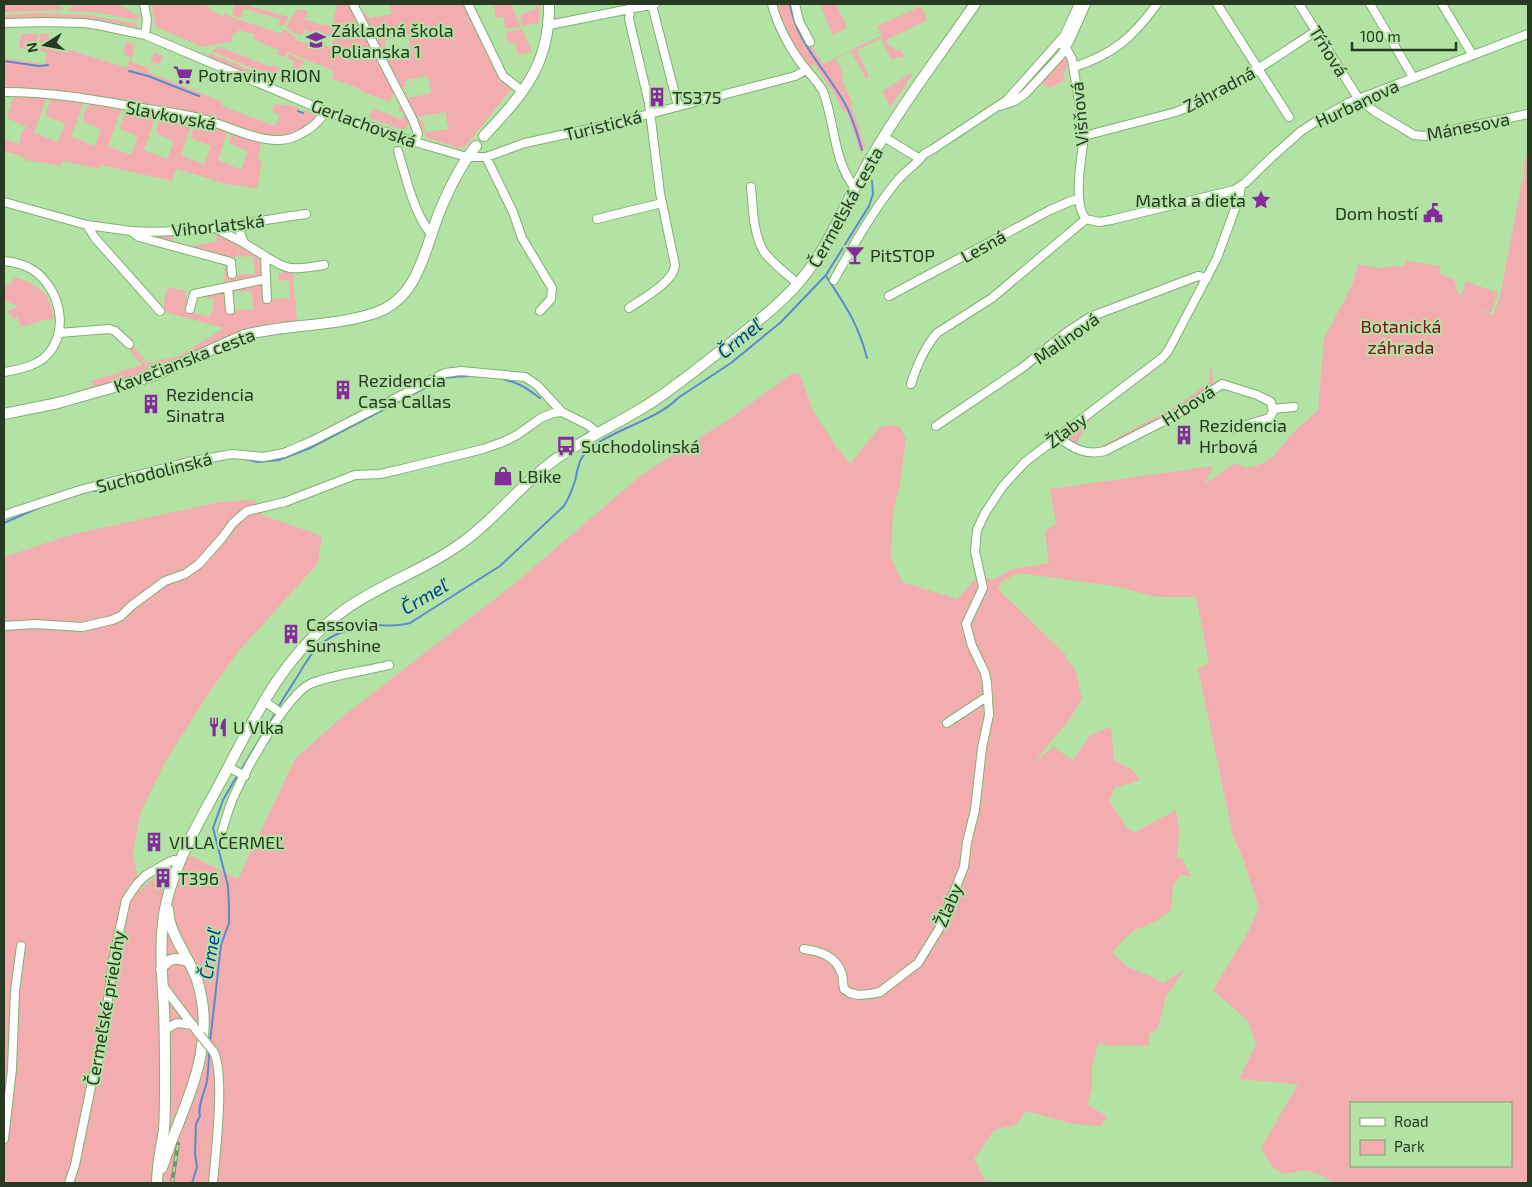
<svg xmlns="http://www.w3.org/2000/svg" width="1532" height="1187" viewBox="0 0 1532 1187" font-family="'Exo 2',sans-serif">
	<rect width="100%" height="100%" fill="#b2e3a4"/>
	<!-- green -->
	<path fill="#f4adae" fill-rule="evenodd" d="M7,4H54L62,7L63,10L4,12V5Z
		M78,4L121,5L136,15L139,14V18L135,20L101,13L68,11L69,8Z
		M151,4H202L209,7V10L223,16L224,13L231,17L265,28L281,34L284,29L295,37V40L310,44L311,42L331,47L334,38L304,30L302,35L294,33L286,27L297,9L308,11L306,18H303V19L324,26L325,24L332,26L337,4H349L395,90L390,102L378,98V96L376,97L359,90L358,88L332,79L334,71L285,51L287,53L285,57L277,54L279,50L253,39L255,35L239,30L231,37L232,41L203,47L156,27Z
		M235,4H243L289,17L284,26L279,25L280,19L244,9L241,18L232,15Z
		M389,4H466L513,87L465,147L459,148L427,138L419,123L420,120L423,121L426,133L449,129L448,124H447L446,112L419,117L415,116L403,92H406L408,98L431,93L428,76L405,80L406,86L403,88L400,87L382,53L386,52L389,58L412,54L408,36L385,40L386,46L384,48H380L361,14L366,12L369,18L392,14Z
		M503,4H511L521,27L506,29L503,17L496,18L494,6Z
		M535,4H539V23L523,26L520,20L521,14L536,9Z
		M776,4H793L803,33L823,64L882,35L877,26L926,4L921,6L927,20L886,40L890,47L893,46L896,51L900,49L904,57L891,59L881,38L857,50L869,77L866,79L851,51L836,59L844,76L841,78L853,104L850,106L854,112L852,113L855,115L863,142L866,144L861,154L847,112H844L832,90L814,64L810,67C795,48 780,28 776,4Z
		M820,4H836L847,27L833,35Z
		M36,13L87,15L138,24L137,27H135L101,20L74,18L4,19V15Z
		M522,29L532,52L518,55L515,43L509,44L506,32Z
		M21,34H38L37,51L19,48Z
		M40,34H50L48,43L127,68L130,57L123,54L126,42L135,45L131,62L149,68L154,52L163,56L160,64L152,62L148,72L223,102L222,106L275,126L280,115L272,112L275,104L282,105H289L299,108V111L303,112L304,110L316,115L314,122L290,136L266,137L203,116L54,91L4,89V58L45,64L47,53L39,51Z
		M220,47L271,67L272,65L280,68L276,78L211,51Z
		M210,53L275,81L274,85L208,57Z
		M289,54L305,62L300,66L293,85L278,79L282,69L290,72L295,62L287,58Z
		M1065,58L1068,60L1067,68L1063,73L1065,80L1048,89L1046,84L1043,85L1041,83Z
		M911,73L912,75L890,108L883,91Z
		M18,94H44L46,99L34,133L58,142L65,123L47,117L46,113L50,100L55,96L82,100L83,104L71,137L95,146L101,129L84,122C81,115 87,107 92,102L120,107L121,110L108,146L131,155L138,136L121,130L120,127L126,111L129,108L153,112L156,116L144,150L167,159L174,141L157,134L156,131L160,116L164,114L189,118L192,122L181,155L204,164L211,146L192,139C191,132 195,123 200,120L226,129L227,133L218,160L241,170L248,151L231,144L229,141L231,134L235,132L260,140L261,144L258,159L262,161L257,189L235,185L234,186L176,169L172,181L101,165L100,169L63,161L61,166L24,160L25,157L4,151V139L19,144L22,131H24L26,126L9,119L7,116L12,100Z
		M402,102L410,120L405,131L369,118L373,108L402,120L405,114L398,111Z
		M1525,158H1528V1183H1333C1326,1177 1318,1173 1308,1171C1302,1170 1295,1173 1289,1173C1275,1175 1267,1159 1261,1148L1298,1084L1239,1079L1256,1045L1248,1021L1213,990L1248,932L1259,908L1243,858L1233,836L1198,669L1209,662L1196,597H1157L1114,586L1018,573L1001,582L998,589L1066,655L1065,657L1076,671L1082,699L1069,720L1035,761L1053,747L1073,760L1090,735L1111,727L1114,760L1131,769L1140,780L1114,788L1109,801L1128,829L1135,832L1176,810L1179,831L1177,858L1182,859L1192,877L1181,875L1173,885L1171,910L1155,922L1135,930L1121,942L1112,953L1128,967L1152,977L1163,983L1185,969L1166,996L1158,1028L1149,1034V1045L1110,1046L1098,1043L1092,1067V1090L1087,1104L1107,1117L1101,1126L1074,1124L1026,1111L1017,1124L994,1130L974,1159L985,1181L991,1180L990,1183H4V557L70,535L219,502L254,500L262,515L322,536L318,563L238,652L208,694L164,764L140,814L133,854L140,890L155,877L191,856L238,879L295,759L342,717L514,584L640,476L729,419L793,373L800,374L812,409L836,446L850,464L879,428L891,425L900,427L906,439L900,483L893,513L891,557L902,582L957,599L983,571L987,578L993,580L1012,569L1049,563L1045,531L1056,524L1050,489L1213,466L1205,483L1211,480L1235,463L1246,468L1259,465L1272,458L1295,431L1318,410L1324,339L1353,283L1358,264L1378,268L1405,266L1406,261L1439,266L1441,267L1439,274L1454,279L1458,293L1461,295L1466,281L1498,293L1491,313L1471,306L1493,315L1500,297L1522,181H1523ZM1351,1103H1511V1166H1351Z
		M171,233L173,242L186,245V247L217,242L216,233L225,235L241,244L236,257H223L141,235Z
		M241,246L262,260V275L260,277L224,285L225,264L228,265L229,275L255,274L253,256L237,257Z
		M284,269L293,271L297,323L241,331L208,345L177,361L152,370L116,329L66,331L115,325L148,363L179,356L224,328L165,312C162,304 166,294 168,287L185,291L188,311L210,317L215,300L199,295L224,291L227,311L253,309L252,291L235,292L231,290L232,288L260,282L263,284L264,300L290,298L289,280L278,281L279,272L283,273Z
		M19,278C42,289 49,292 54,319L44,320L21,327L17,317L14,319L8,312L7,311L18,307L4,299V284L11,285L12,279Z
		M124,344L132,348L150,370L134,375V377L64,396L95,385L91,381L142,365L125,345H121Z
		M1165,360L1154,371L1094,415L1079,438L1078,442L1080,446L1091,450L1104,445L1178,405L1207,384L1209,381L1210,369L1212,368L1213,386L1162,421L1141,428L1136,432C1117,442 1095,459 1074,445C1069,442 1067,438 1067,432Z"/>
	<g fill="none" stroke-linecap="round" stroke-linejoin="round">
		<!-- stream -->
		<path stroke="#5b89d0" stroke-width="2" d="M790,4C796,42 826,70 844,102C853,117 857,134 862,150
			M4,61L39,66L48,65
			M129,71L148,76L199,96
			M298,111L303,113
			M826,276C845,305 858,323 867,358
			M240,458L258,462L279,460L310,448L444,378C468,375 497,374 520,385C527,388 534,394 540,398
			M94,491L210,462
			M76,495L87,492
			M4,523L43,506
			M278,708C282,700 287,693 292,685C309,659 313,642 345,631C352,628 360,625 367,625C383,624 393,628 410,623L500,566L564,506C569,498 572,490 575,481C577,473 578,462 583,456C603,431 654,423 678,398L731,363L781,322L826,275L869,206L873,194L872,181
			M241,770L276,712
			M210,1042L221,945L229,923V907L228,886L213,828L223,800L238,774
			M192,1183L197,1167L195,1154L196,1124L200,1116C197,1107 205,1091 207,1081C208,1072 209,1062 209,1052"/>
		<defs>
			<path id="street" d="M144,4L147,20L145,35
				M353,4L413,120L418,134L415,142
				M468,4L503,76L522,91
				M772,4C777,24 789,47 801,63C809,73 817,81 823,91C835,122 833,161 855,188
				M795,4L799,21L810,42
				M1217,4L1289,117
				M1299,4L1358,98L1374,111L1414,135L1424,136L1528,114
				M1370,4L1413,77
				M1442,4L1472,54
				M652,5L678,106
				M4,23L45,22L83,23L98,25L145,35L325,111L415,142L467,157H486L525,143L607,125L780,80L795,76L806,70
				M549,25L655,4
				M1059,42L1066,48L1072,59L1083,126L1084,136C1082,155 1072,204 1086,219
				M1074,67C1114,54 1133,37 1157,4
				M4,92C49,92 91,99 135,107C158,111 181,113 203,119C226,125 255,141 279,140C296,140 318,126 325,111
				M1000,106L1015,101L1025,94L1061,55L1070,40L1086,4
				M1084,136L1176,112C1226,93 1271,60 1316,31
				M884,137L920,159
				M398,151C406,177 414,215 432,235
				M486,157L513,212L522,238L552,288L551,299L540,311
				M751,187C753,208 753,234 764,252C773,264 787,274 798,284
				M4,202L87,225L131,231L139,237L231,262L232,274
				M597,219L662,203
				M1086,219L1099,222L1111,220L1234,190L1245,183L1272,157L1300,132L1318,120L1348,103L1528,34
				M87,225L95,238L160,311
				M213,227L244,243
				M131,231C189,235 248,222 306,214
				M265,256C291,273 295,269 324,265
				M4,261C14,262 24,264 33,270C61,289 71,334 44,358C33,367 17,370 4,372
				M266,279L267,299
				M834,280C853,246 872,212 896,182C905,171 916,165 924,154L933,149L1007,100L1064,36L1079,4
				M228,287L230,310
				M889,296L1050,210L1071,201L1079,199
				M629,308C642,299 674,282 675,265L660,193L649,103L629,19L631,4
				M190,309L194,294L266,279L265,256L244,243L240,232L243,223
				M59,333L109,329L115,331L129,344
				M911,384C917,365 924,348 937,333L992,298L1086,219
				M1273,409L1294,407
				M936,426L1022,368L1067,332L1090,317L1198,276L1207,278
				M1057,436C1072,448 1085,456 1105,451L1172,417L1222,384L1257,395L1271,402L1273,412L1269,418L1233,429
				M4,515L80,490L188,462L232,454L263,457L284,453L312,441L435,378L445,373L461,371L525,377L537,385L562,412L588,425L598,433
				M4,626L35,624L82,627L112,620L121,616L131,606L165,581L185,574L199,564L222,538L233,523L247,511L285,502L355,475L380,474L398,470L483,449L503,442L517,435L541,418L553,413L562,412
				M264,701L281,713
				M947,723L988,696
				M228,767L245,776
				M222,831C226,819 229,806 235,794C246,769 287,695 310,684C330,675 366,671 389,665
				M804,949C820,951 836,956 842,974C843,979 843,984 844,989L850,993L858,995L870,994L880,992L918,963L939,929L964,867L967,842L975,810L982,748L989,715L987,683L985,673L972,646L966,624L983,588L975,551L977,530L985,513L1003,486L1025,462L1162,358L1168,351L1217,258L1239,198L1241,186
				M163,986L200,1035
				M165,1033L168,1028L177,1023L193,1025
				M4,1139L12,1069L15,991L21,946
				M69,1183L75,1165L93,1077L101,1052L113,961L126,900L137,884L146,875L169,862L174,860L179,862
				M213,1183C215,1157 226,1071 213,1051"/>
			<path id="secondary" d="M484,136C523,94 550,65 549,4
				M4,414L58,403L153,376L244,335C287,324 332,327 375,313C420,298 425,246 441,208C450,187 461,164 476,146
				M161,969C169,957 177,957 189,962
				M162,1168C182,1105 218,1052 198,983C191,958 169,937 168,909
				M157,1183C157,1165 161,1148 164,1130C165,1115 165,1099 165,1084C165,1059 165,1033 164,1008C162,974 159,942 165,909C174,863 198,824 220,783C255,717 281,657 343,611C378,585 420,572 456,547C492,523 518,487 553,461C584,438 620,423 652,402C675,387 697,369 719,352C741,335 764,317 784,298C824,261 842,209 868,163C900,107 939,56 975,4"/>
		</defs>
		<!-- street casing -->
		<use href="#street" stroke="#80b073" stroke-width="10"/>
		<!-- secondary casing -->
		<use href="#secondary" stroke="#80b073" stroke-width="12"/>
		<!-- street -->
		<use href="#street" stroke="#fff" stroke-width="8"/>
		<!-- secondary -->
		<use href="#secondary" stroke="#fff" stroke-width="10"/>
		<defs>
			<path id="rail" d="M172,1183L178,1144"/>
		</defs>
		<!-- rail casing -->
		<use href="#rail" stroke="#719568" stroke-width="4"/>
		<!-- rail -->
		<use href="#rail" stroke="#b2e3a4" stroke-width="2" stroke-dasharray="5.5" stroke-linecap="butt"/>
		<defs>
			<path id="street-bridge" d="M200,1035L213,1051"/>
		</defs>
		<!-- street-bridge casing -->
		<use href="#street-bridge" stroke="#80b073" stroke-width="10" stroke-linecap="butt"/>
		<!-- street-bridge -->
		<use href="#street-bridge" stroke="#fff" stroke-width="8"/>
	</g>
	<!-- icons -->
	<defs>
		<symbol id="school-bare" viewBox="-9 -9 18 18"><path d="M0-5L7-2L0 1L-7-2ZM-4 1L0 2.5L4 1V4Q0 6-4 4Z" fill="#842c9a" stroke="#b2e3a4" stroke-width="2.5" paint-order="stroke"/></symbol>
		<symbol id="supermarket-bare" viewBox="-9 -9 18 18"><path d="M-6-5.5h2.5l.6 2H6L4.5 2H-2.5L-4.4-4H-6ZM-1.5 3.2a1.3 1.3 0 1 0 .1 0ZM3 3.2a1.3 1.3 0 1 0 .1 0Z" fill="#842c9a" stroke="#b2e3a4" stroke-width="2.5" paint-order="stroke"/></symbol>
		<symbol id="building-bare" viewBox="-9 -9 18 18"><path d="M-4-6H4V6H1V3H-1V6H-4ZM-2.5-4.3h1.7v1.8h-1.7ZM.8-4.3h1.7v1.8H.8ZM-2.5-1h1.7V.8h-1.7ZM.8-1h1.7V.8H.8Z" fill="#842c9a" stroke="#b2e3a4" stroke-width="2.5" paint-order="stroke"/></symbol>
		<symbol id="sight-bare" viewBox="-9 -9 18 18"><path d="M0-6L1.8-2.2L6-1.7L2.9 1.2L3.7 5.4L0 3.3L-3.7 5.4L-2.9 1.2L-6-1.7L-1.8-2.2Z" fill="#842c9a" stroke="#b2e3a4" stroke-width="2.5" paint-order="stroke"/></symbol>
		<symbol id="civic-bare" viewBox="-9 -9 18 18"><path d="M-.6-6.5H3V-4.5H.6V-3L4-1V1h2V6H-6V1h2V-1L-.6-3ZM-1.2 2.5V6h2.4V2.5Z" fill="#842c9a" stroke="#b2e3a4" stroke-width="2.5" paint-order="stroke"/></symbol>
		<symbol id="bar-bare" viewBox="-9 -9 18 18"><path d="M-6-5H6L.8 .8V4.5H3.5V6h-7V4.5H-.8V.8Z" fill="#842c9a" stroke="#b2e3a4" stroke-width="2.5" paint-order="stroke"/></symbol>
		<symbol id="bus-bare" viewBox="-9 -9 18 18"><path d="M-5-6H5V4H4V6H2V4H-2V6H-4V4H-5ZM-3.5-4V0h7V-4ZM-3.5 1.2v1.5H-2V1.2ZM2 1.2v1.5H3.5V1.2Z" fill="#842c9a" stroke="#b2e3a4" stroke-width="2.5" paint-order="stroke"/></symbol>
		<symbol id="shop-bare" viewBox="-9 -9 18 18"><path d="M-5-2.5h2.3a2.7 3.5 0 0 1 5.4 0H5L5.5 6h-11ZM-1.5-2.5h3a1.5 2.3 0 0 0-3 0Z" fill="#842c9a" stroke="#b2e3a4" stroke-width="2.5" paint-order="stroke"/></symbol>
		<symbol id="restaurant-bare" viewBox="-9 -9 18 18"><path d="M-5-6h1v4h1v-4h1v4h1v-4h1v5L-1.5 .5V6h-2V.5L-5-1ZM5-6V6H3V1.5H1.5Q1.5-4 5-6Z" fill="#842c9a" stroke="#b2e3a4" stroke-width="2.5" paint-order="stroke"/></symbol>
	</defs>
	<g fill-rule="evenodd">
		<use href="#school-bare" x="302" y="26" width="28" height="28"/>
		<use href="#supermarket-bare" x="169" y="61" width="28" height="28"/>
		<use href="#building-bare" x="643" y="83" width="28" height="28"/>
		<use href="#sight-bare" x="1247" y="186" width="28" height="28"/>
		<use href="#civic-bare" x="1419" y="199" width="28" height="28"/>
		<use href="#bar-bare" x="841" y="241" width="28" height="28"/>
		<use href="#building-bare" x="329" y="376" width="28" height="28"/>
		<use href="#building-bare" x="137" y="390" width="28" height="28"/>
		<use href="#building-bare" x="1170" y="421" width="28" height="28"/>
		<use href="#bus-bare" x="552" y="432" width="28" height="28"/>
		<use href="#shop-bare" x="489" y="462" width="28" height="28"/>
		<use href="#building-bare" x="277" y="620" width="28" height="28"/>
		<use href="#restaurant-bare" x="204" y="713" width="28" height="28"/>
		<use href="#building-bare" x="140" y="828" width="28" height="28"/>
		<use href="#building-bare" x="149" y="864" width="28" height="28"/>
	</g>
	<g text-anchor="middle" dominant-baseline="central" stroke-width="4" stroke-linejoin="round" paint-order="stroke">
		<!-- poi labels -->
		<g font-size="18" fill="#263a21" stroke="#b2e3a4" text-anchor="start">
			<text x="331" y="30">Základná škola<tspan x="331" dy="21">Polianska 1</tspan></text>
			<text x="198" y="75">Potraviny RION</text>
			<text x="672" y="97">TS375</text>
			<text x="1246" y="200" text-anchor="end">Matka a dieťa</text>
			<text x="1418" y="213" text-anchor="end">Dom hostí</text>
			<text x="870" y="255">PitSTOP</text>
			<text x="358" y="380">Rezidencia<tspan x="358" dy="21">Casa Callas</tspan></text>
			<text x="166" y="394">Rezidencia<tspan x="166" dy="21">Sinatra</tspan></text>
			<text x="1199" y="425">Rezidencia<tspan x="1199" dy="21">Hrbová</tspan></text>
			<text x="581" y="446">Suchodolinská</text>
			<text x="518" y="476">LBike</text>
			<text x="306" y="624">Cassovia<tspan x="306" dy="21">Sunshine</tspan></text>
			<text x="233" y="727">U Vlka</text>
			<text x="169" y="842">VILLA ČERMEĽ</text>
			<text x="178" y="878">T396</text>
		</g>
		<!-- street labels -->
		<g font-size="18" fill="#263a21" stroke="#b2e3a4">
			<text transform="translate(1329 51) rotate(58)">Tŕňová</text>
			<text transform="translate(1219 89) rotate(-28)">Záhradná</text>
			<text transform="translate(1357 103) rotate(-25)">Hurbanova</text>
			<text transform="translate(1079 114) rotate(-95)">Višňová</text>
			<text transform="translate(171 115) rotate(11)">Slavkovská</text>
			<text transform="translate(364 123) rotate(20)">Gerlachovská</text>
			<text transform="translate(603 125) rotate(-14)">Turistická</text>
			<text transform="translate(1468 126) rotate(-11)">Mánesova</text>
			<text transform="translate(845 207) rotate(-61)">Čermeľská cesta</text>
			<text transform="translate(218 225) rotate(-6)">Vihorlatská</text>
			<text transform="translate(983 246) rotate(-29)">Lesná</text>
			<text transform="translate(1066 338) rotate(-35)">Malinová</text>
			<text transform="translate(184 360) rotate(-21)">Kavečianska cesta</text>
			<text transform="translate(1188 405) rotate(-33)">Hrbová</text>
			<text transform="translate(1066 430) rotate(-37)">Žľaby</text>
			<text transform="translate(154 472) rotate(-14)">Suchodolinská</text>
			<text transform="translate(948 905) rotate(-67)">Žľaby</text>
			<text transform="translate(105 1008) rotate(-80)">Čermeľské prielohy</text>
		</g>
		<!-- park labels -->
		<g font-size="18" fill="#840d24" stroke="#b2e3a4">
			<text x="1401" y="326">Botanická<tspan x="1401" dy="21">záhrada</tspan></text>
		</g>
		<!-- water labels -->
		<g font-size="19" font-style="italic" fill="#003d90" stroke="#b2e3a4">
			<text transform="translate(739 338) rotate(-39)">Črmeľ</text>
			<text transform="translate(424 596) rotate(-30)">Črmeľ</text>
			<text transform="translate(209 954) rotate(-80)">Črmeľ</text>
		</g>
	</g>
	<!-- border -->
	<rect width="1532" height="1187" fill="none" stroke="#263a21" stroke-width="10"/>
	<!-- legend -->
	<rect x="1350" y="1102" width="162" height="65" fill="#b2e3a4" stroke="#7a9f70"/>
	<rect x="1360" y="1118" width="25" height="8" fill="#ffffff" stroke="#7a9f70"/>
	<text x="1394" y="1127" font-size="15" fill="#263a21">Road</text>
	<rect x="1360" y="1140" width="25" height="15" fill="#f4adae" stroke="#7a9f70"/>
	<text x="1394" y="1152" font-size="15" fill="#263a21">Park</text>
	<!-- north arrow -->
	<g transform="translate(45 45) rotate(259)" stroke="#b2e3a4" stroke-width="4" paint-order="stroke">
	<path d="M0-4L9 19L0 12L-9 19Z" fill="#263a21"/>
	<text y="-8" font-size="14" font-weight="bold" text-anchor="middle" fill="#263a21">N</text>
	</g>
	<!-- scale -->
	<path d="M1352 42v8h104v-8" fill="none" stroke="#263a21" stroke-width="2.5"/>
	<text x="1360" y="42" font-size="15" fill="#263a21" stroke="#b2e3a4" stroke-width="4" paint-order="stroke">100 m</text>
</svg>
